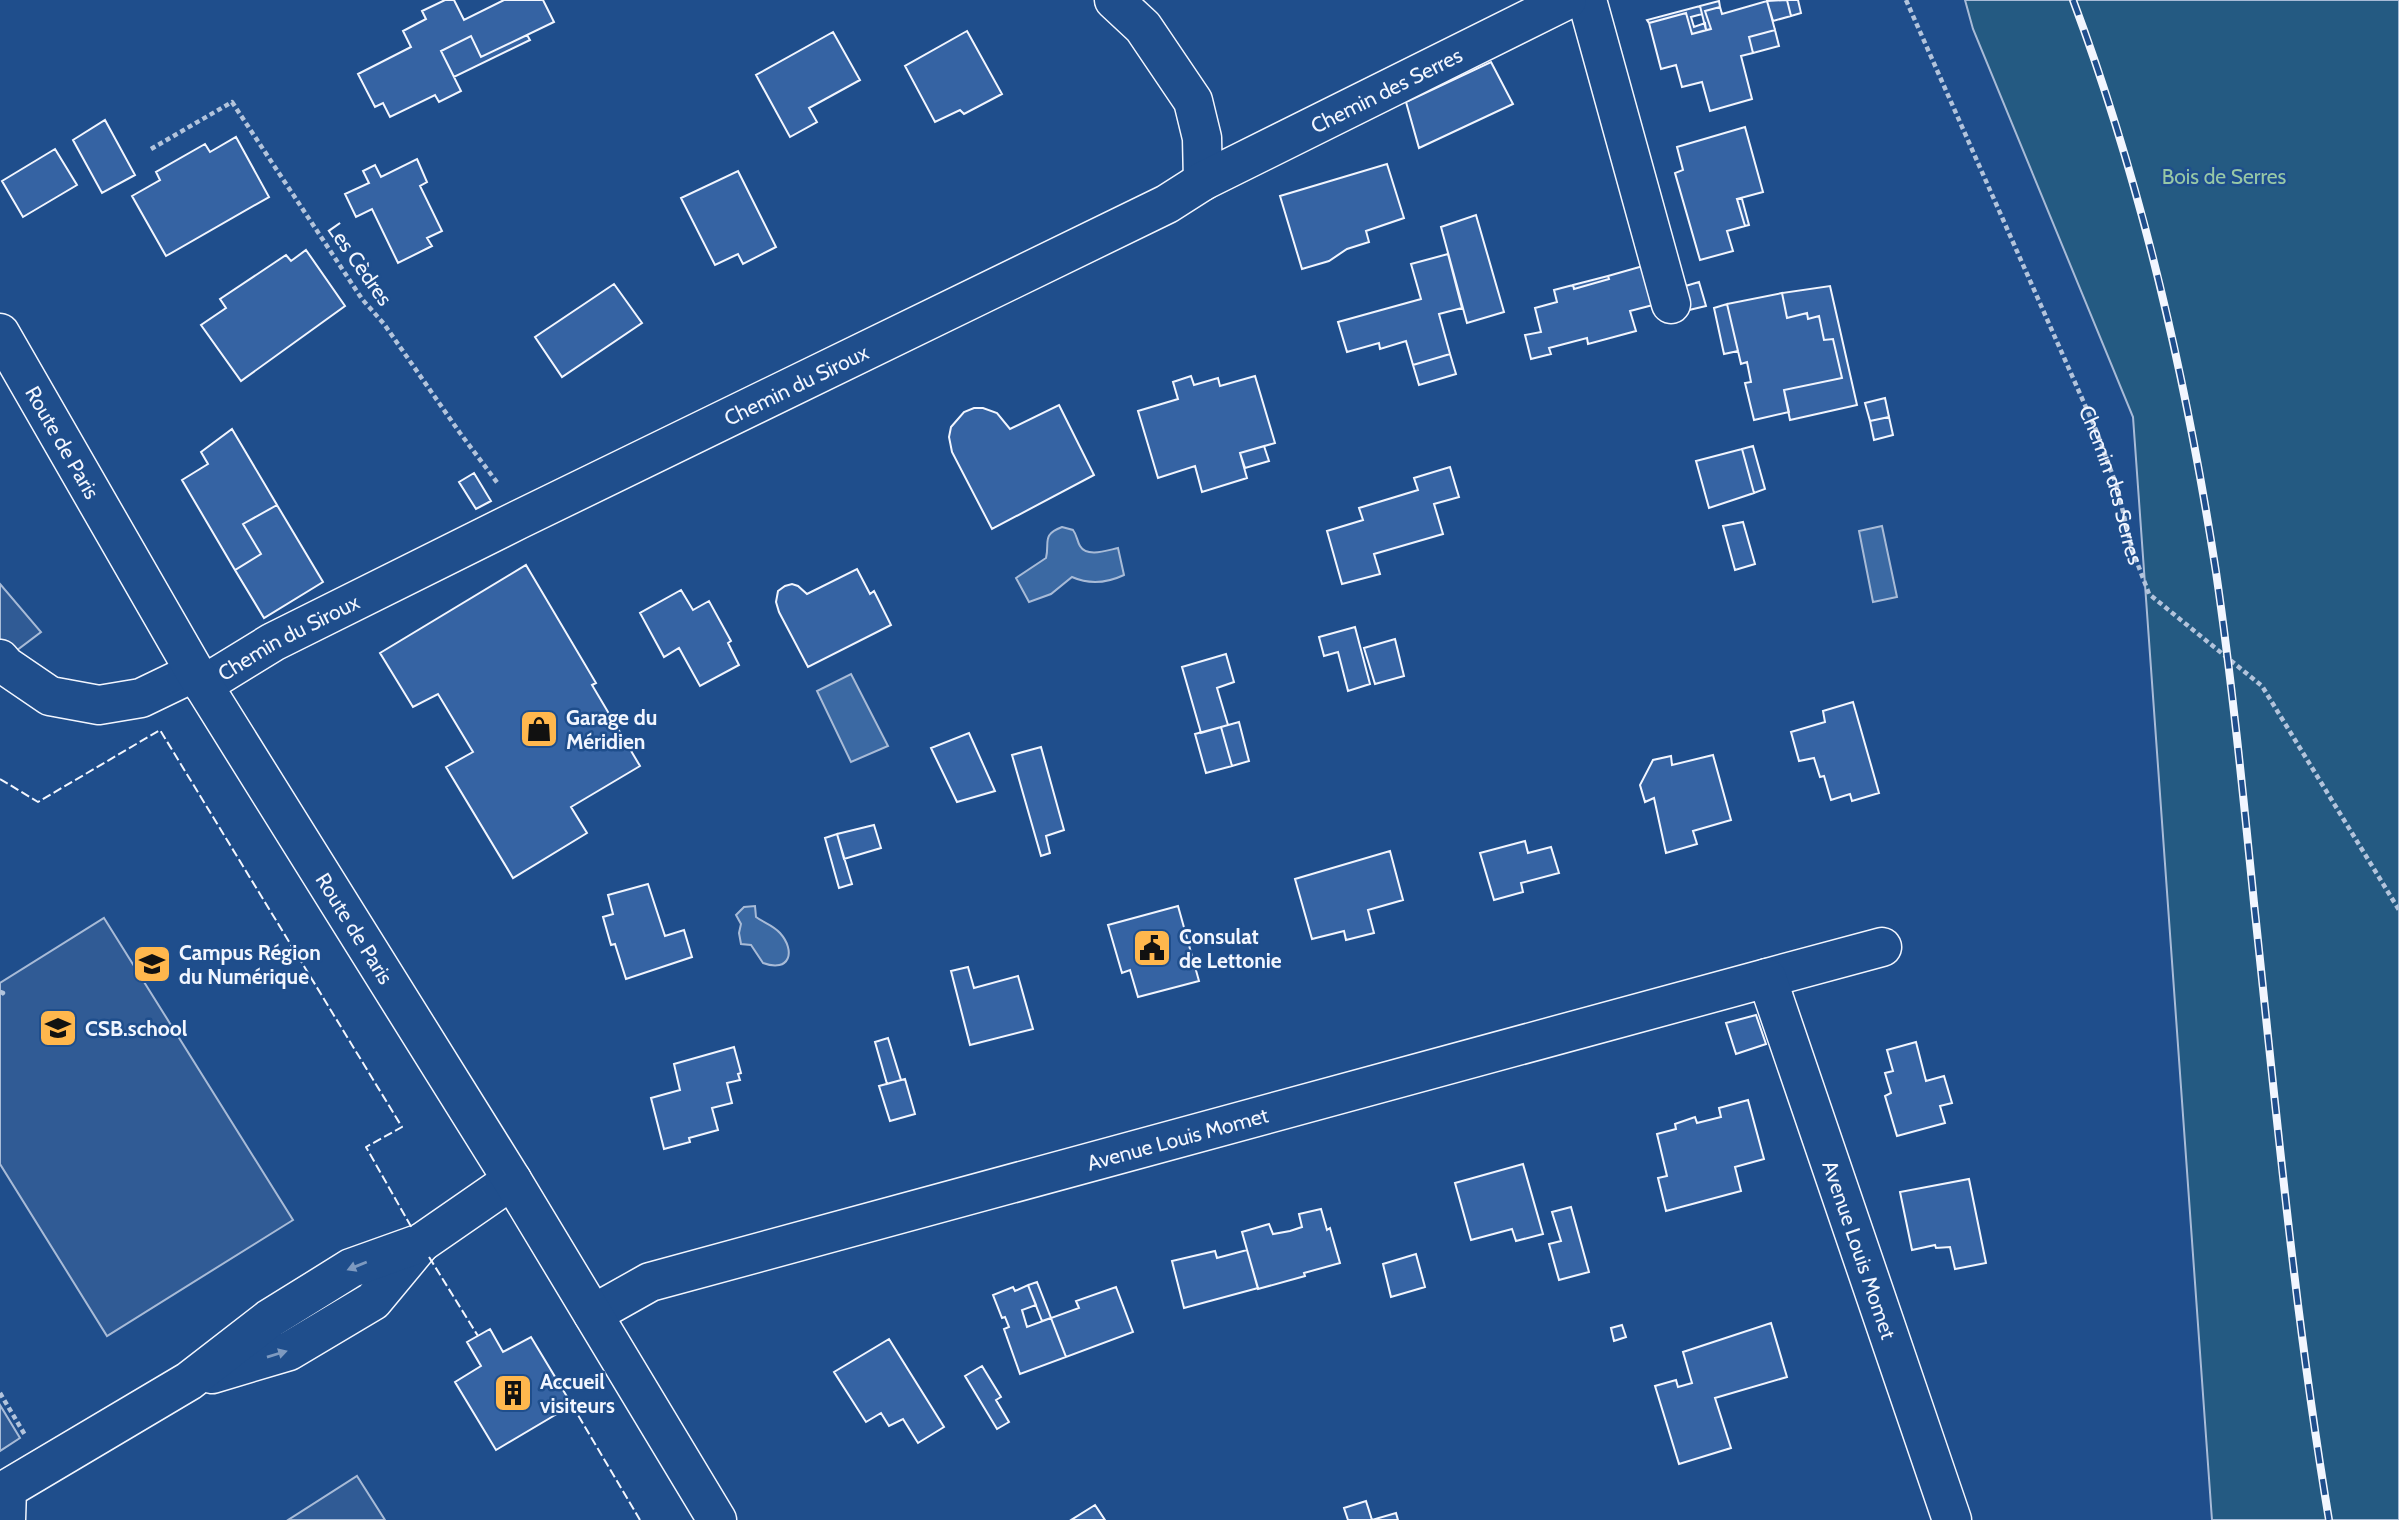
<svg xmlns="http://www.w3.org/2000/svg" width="2399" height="1520" viewBox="0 0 2399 1520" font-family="Cabin,sans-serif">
	<rect width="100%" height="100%" fill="#1f4e8c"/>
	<!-- green -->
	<path fill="#245a82" stroke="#a8bbd7" stroke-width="2" d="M1965,0H2399V1520H2212L2133,417L1973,29Z"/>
	<!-- parking -->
	<path fill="#305b95" stroke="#a8bbd7" stroke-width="2" d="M0,584L41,632L0,663Z
		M104,918L293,1220L107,1336L0,1164V983Z
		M0,1405L20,1438L0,1451Z
		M357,1476L385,1520H288Z"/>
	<!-- water -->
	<path fill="#3b69a3" stroke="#a8bbd7" stroke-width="2" d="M1882,526L1897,597L1873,602L1859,531Z
		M1062,527L1073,530C1077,535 1077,541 1080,546C1087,558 1108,550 1118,548L1124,575C1107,583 1090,585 1072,577L1051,594L1029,602L1016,578L1046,558C1050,542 1041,535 1062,527Z
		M851,674L888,746L851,762L817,691Z
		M755,906L756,917C764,923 773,925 780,933C796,951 790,973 763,963L751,945L741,944L739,933L741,924L736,915L744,907Z"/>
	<!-- building -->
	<path fill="#3563a3" stroke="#f2f6ff" stroke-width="2" d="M445,0H454L464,20L504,0H543L554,22L481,57L471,36L441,51L461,91L439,102L435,95L390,117L383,103L375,107L358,74L411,47L403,31L426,19L422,11Z
		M1787,0H1798L1801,13L1791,16Z
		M1787,0L1791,16L1773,21L1767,1Z
		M1719,1L1720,7L1705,11L1711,29L1706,30L1700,6Z
		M1767,1L1775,30L1749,37L1753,53L1741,56L1752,99L1710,111L1702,82L1682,87L1676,65L1661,69L1649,23L1686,13L1692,34L1711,29L1705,11L1720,7L1722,14Z
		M1700,6L1702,14L1691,17L1694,27L1705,23L1706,30L1692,34L1686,13L1649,23L1647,20Z
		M1775,30L1779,46L1753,53L1749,37Z
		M967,31L1002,94L964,114L960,110L935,122L905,66Z
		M833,32L860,80L809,108L817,122L790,137L756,75Z
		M527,35L530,40L454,77L441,51L471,36L481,57Z
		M1491,62L1513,104L1419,148L1406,102Z
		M105,120L135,175L102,193L73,140Z
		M1745,127L1763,192L1737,199L1745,226L1727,231L1733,251L1700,260L1675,173L1683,170L1677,147Z
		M236,137L269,197L166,256L132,196L160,180L156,172L205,144L210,152Z
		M55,149L77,185L23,217L2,181Z
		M417,159L427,182L420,186L442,231L427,238L432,246L398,263L372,209L356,217L345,194L369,183L363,171L375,165L381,177Z
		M1387,164L1404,218L1366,231L1369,242L1347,249L1329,261L1302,269L1280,196Z
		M738,171L776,247L743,264L738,254L715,265L681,198Z
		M1737,199H1742L1749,225L1745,226Z
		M1476,215L1504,312L1467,323L1441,227Z
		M306,250L345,306L241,381L201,325L226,308L220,299L286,255L291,261Z
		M1448,254L1462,308L1439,314L1450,354L1413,365L1406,341L1380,349L1379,343L1347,352L1338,322L1421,299L1411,264Z
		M1643,266L1653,305L1630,311L1636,331L1588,344L1587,338L1549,348L1551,354L1531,359L1525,335L1541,332L1535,308L1557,302L1554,290L1573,285L1574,289L1609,279L1608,276Z
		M1608,276L1609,279L1574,289L1573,285Z
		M1699,282L1706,306L1689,310L1682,287Z
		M614,284L642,323L562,377L535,337Z
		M1830,286L1857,405L1790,420L1784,390L1842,378L1833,339L1824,340L1819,316L1808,319L1807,313L1787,318L1782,293Z
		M1782,293L1787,318L1807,313L1808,319L1819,316L1824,340L1833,339L1842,378L1784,390L1789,412L1754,420L1745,383L1751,382L1747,362L1741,364L1727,304Z
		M1727,304L1738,351L1724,354L1714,308Z
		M1450,354L1456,374L1419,385L1413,365Z
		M1191,376L1194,385L1218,378L1220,386L1255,376L1275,443L1240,453L1247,478L1202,492L1195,466L1158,478L1138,411L1178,399L1173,382Z
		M1885,398L1889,417L1870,421L1865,403Z
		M1059,405L1094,475L992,529L952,452L949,437L951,427L964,412L974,408H983L997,413L1010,429Z
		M1889,417L1893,435L1874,440L1870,421Z
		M232,429L277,505L243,524L261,554L235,570L182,480L208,464L201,452Z
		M1264,446L1269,461L1245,468L1240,453Z
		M1753,446L1765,489L1754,493L1742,449Z
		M1742,449L1754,493L1709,508L1696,461Z
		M1450,467L1459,497L1434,504L1443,534L1374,554L1380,574L1342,584L1327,531L1363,520L1359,508L1418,490L1414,478Z
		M474,473L491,501L476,509L459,482Z
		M277,505L323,582L264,618L235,570L261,554L243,524Z
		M1743,522L1755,564L1735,570L1723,526Z
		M526,565L596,683L592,685L640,766L571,807L587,833L513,878L446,767L473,752L438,694L413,707L380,653Z
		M857,569L870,594L874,591L891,625L808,667L779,612L776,602L778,591L785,586L792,584L798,586L807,594Z
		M681,590L693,610L709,601L731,641L728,643L739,665L700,686L679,648L664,657L640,613Z
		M1355,627L1370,684L1348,691L1338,652L1324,656L1319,637Z
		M1395,639L1404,676L1375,684L1364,648Z
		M1226,654L1234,682L1217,688L1228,725L1201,733L1182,667Z
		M1853,702L1879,793L1852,801L1850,794L1831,800L1824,776L1820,777L1814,758L1799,761L1791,732L1825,722L1823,711Z
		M1239,722L1249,761L1232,766L1221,727Z
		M1221,727L1232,766L1206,773L1195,734Z
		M969,733L995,791L957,802L931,748Z
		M1041,747L1064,830L1046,836L1050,853L1041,856L1012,755Z
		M1713,755L1731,820L1693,831L1697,844L1666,853L1654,798L1645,802L1640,785L1653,760L1671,756L1672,765Z
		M874,825L881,848L844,859L837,834Z
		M837,834L852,884L839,888L825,838Z
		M1525,841L1528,853L1551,847L1559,873L1521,883L1523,892L1494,900L1480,853Z
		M1390,851L1403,900L1368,910L1374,933L1346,940L1344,931L1312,939L1295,879Z
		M648,884L665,936L684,930L692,957L626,979L615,944L611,945L603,917L613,914L608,895Z
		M1178,906L1199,981L1138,997L1130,970L1122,973L1108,925Z
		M968,967L974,988L1018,976L1033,1029L970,1045L951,971Z
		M1756,1015L1766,1044L1736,1054L1726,1023Z
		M888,1038L901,1080L887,1084L875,1042Z
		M1916,1042L1926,1081L1944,1076L1952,1103L1940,1106L1945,1123L1897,1136L1885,1096L1891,1093L1885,1073L1893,1071L1887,1050Z
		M734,1047L741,1073L738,1074L740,1080L727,1083L732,1103L712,1108L718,1130L689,1138L690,1142L664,1149L651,1098L680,1090L674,1064Z
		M905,1079L915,1114L890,1121L879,1086Z
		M1748,1100L1764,1159L1735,1167L1741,1191L1666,1211L1658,1178L1667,1176L1657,1134L1676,1129L1675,1124L1695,1117L1697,1123L1721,1117L1719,1108Z
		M1523,1164L1543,1234L1516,1241L1512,1229L1471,1240L1455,1183Z
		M1969,1179L1986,1263L1955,1269L1950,1247L1936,1248L1935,1245L1912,1250L1900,1192Z
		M1571,1207L1589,1272L1559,1280L1549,1244L1561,1241L1552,1212Z
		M1321,1209L1327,1230L1330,1228L1340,1263L1304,1273L1305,1276L1258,1289L1242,1232L1269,1224L1273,1234L1290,1231L1302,1227L1299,1214Z
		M1247,1250L1258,1288L1184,1308L1172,1261L1215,1251L1217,1258Z
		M1416,1254L1425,1287L1391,1297L1383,1264Z
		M1037,1282L1051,1318L1042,1321L1028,1285Z
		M1028,1285L1036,1305L1022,1310L1027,1327L1051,1318L1066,1357L1020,1374L1004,1329L1009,1327L1005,1317L1002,1318L993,1295L1013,1287L1015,1291Z
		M1116,1287L1133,1332L1066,1357L1051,1318L1079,1308L1076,1301Z
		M1771,1323L1787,1377L1715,1398L1731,1448L1679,1464L1655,1386L1676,1380L1678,1387L1692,1383L1683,1352Z
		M1622,1325L1626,1337L1614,1341L1611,1328Z
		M490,1329L503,1352L531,1337L572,1405L496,1450L455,1382L481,1366L467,1342Z
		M889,1339L944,1427L918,1443L903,1419L889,1426L881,1413L866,1422L834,1372Z
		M982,1366L1001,1397L996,1400L1009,1422L997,1429L965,1376Z
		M1366,1501L1372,1520L1396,1513L1398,1520H1348L1344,1508Z
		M1095,1505L1105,1520H1071Z"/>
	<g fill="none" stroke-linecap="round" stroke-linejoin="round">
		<defs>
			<g id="minor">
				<path d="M1114,0L1143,27L1193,101L1202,138L1203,181"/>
				<path d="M1587,0L1671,304"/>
				<path d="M0,659L6,666L50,696L99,705L141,698L195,672"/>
				<path id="s2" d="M203,685L273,642L518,520L1167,204L1203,181L1567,0"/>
				<path d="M1767,978L1882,947"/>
				<path id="s3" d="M593,1314L650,1282L1767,978L1952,1520"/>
				<path d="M212,1374L289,1351L373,1301L421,1243"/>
				<path d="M6,1520L7,1489L189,1381L269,1319L351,1268L421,1243L512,1180"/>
			</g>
			<g id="major">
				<path id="s4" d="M0,333L195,672L512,1180L717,1520"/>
			</g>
		</defs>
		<!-- minor casing -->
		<use href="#minor" stroke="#f2f6ff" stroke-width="41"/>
		<!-- major casing -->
		<use href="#major" stroke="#f2f6ff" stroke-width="41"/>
		<!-- path -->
		<g stroke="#b3c4dc" stroke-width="4.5" stroke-dasharray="5 3.5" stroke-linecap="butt">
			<path id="s1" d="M1906,0L2096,430L2117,487L2132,549L2149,594L2262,686L2399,910"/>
			<path d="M151,149L232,102L362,299L384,324L460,433L499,485"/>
			<path d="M0,992L3,993L0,995"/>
			<path d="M0,1393L25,1435"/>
		</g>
		<!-- minor -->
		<use href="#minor" stroke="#1f4e8c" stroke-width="38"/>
		<!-- major -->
		<use href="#major" stroke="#1f4e8c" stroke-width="38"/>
		<defs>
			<path id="rail" d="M2073,0C2142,184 2186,378 2216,572C2232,682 2243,793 2254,903C2276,1109 2295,1316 2329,1520"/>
		</defs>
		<!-- rail casing -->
		<use href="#rail" stroke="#f2f6ff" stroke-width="8"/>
		<!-- rail -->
		<use href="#rail" stroke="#1f4e8c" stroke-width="5" stroke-dasharray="16" stroke-linecap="butt"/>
		<!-- fence -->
		<path stroke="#f2f6ff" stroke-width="2" stroke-dasharray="9 3.5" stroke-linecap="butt" d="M0,779L38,802L160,730L402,1127L366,1147L413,1230
			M429,1257L478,1336
			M572,1405L640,1520"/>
	</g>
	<!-- one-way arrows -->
	<defs><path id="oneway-solid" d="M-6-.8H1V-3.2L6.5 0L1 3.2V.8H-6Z" transform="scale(1.75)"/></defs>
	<g fill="#7e9ac0">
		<use href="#oneway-solid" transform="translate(357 1266) rotate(158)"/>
		<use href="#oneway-solid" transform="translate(277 1354) rotate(-17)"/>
	</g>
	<!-- icons -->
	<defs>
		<symbol id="shop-square" viewBox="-11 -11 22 22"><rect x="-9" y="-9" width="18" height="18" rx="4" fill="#ffb74d" stroke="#1f4e8c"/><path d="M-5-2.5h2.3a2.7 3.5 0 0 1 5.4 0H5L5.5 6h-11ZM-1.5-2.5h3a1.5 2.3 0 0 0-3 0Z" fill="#111"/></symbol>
		<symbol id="civic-square" viewBox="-11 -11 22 22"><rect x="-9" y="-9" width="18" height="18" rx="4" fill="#ffb74d" stroke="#1f4e8c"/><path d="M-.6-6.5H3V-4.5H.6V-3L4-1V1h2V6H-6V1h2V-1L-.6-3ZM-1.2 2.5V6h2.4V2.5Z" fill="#111"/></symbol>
		<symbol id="university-square" viewBox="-11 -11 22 22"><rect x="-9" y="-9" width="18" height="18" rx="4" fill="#ffb74d" stroke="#1f4e8c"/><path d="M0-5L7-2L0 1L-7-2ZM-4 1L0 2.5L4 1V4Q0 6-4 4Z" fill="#111"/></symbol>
		<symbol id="building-square" viewBox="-11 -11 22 22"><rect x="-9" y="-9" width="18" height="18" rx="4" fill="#ffb74d" stroke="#1f4e8c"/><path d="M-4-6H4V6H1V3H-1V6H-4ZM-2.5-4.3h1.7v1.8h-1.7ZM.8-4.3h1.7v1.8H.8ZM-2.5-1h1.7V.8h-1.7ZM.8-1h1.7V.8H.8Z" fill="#111"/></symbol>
	</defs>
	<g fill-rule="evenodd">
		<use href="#shop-square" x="517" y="707" width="44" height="44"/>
		<use href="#civic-square" x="1130" y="926" width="44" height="44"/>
		<use href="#university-square" x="130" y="942" width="44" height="44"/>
		<use href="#university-square" x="36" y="1006" width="44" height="44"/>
		<use href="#building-square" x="491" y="1371" width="44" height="44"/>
	</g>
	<g text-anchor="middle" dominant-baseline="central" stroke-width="5" stroke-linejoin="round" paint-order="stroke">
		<!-- street labels -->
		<g font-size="21" fill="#f2f6ff" stroke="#1f4e8c">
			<text stroke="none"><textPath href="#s2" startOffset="1325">Chemin des Serres</textPath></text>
			<text transform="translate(360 264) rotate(55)">Les Cèdres</text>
			<text stroke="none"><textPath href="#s2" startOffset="665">Chemin du Siroux</textPath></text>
			<text stroke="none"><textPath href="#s4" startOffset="126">Route de Paris</textPath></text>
			<text stroke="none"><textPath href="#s1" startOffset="527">Chemin des Serres</textPath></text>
			<text stroke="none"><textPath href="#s2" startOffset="98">Chemin du Siroux</textPath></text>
			<text stroke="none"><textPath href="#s4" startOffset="693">Route de Paris</textPath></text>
			<text stroke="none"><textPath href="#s3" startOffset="612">Avenue Louis Momet</textPath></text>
			<text stroke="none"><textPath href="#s3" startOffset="1510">Avenue Louis Momet</textPath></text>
		</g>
		<!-- park labels -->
		<g font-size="21" fill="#97c8a6" stroke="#1f4e8c">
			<text x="2224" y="176">Bois de Serres</text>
		</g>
		<!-- poi labels -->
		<g font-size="21" font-weight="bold" fill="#f2f6ff" stroke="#1f4e8c" text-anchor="start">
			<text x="566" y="717">Garage du<tspan x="566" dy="24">Méridien</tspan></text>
			<text x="1179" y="936">Consulat<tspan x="1179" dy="24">de Lettonie</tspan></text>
			<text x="179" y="952">Campus Région<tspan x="179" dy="24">du Numérique</tspan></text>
			<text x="85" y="1028">CSB.school</text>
			<text x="540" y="1381">Accueil<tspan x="540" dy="24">visiteurs</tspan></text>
		</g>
	</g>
</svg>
